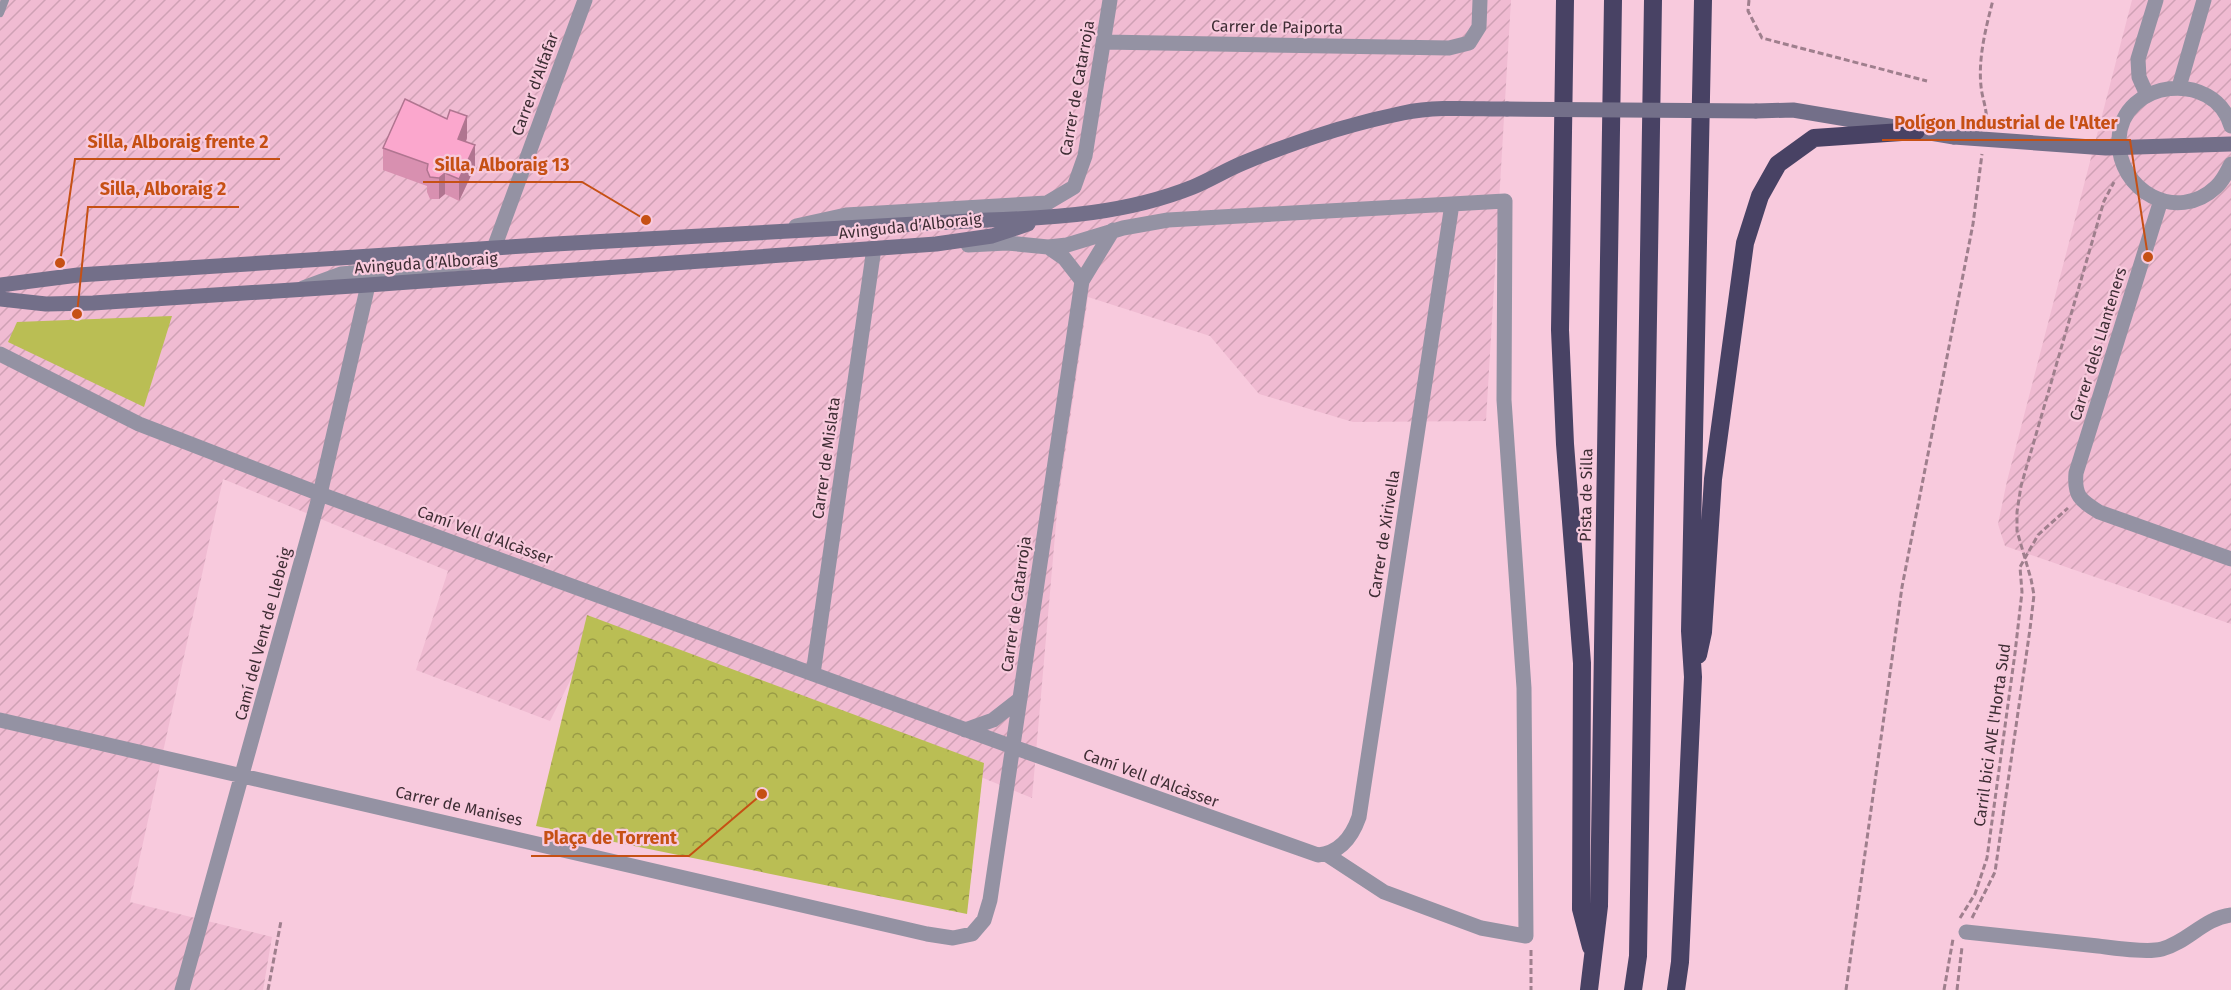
<svg xmlns="http://www.w3.org/2000/svg" width="2231" height="990" viewBox="0 0 2231 990" font-family="'Fira Sans',sans-serif">
	<defs>
		<pattern id="industrial-furrows" width="10" height="10" patternUnits="userSpaceOnUse" patternTransform="scale(1.5)"><rect width="10" height="10" fill="#f0bbd2"/><path d="M-1 1l2-2M0 10L10 0M9 11l2-2" fill="none" stroke="#cfa1b5"/></pattern>
		<pattern id="forest-crowns" width="20" height="18" patternUnits="userSpaceOnUse" patternTransform="scale(1.5)"><rect width="20" height="18" fill="#babe54"/><path d="M2 6a3 3 0 1 1 6 0M12 15a3 3 0 1 1 6 0" fill="none" stroke="#999b46"/></pattern>
	</defs>
	<rect width="100%" height="100%" fill="#f8cadd"/>
	<!-- industrial -->
	<path fill="url(#industrial-furrows)" d="M0,0H1511L1486,421L1353,422L1259,394L1210,336L1088,297L1058,501L1032,798L600,621L550,721L416,670L448,571L223,479L130,902L272,937L263,990H0Z
		M2132,0H2231V624L2005,546L1998,524L2007,481Z"/>
	<!-- forest -->
	<path fill="url(#forest-crowns)" d="M587,615L984,763L967,914L536,826Z"/>
	<!-- garden -->
	<path fill="#babe54" d="M172,316L144,407L8,342L17,322Z"/>
	<g fill="none" stroke-linecap="round" stroke-linejoin="round">
		<!-- path -->
		<path stroke="#9f7f8d" stroke-width="3" stroke-dasharray="6 3" stroke-linecap="butt" d="M1749,0L1748,11L1762,38L1927,81
			M1986,124C1988,110 1982,99 1981,86C1978,58 1986,27 1993,0
			M1960,918L1975,894L1987,858L2015,653L2022,592L2020,567L2038,535L2068,508
			M1972,918L1995,872L2030,629L2034,595L2031,579L2017,531V512L2021,486L2104,201L2114,182
			M1531,950V990
			M268,990L281,921
			M1846,990L1902,587L1973,224L1982,154
			M1944,990L1953,939
			M1957,990L1962,947"/>
		<!-- lane -->
		<path stroke="#9492a3" stroke-width="8" d="M0,13L5,0"/>
		<!-- street -->
		<path stroke="#9492a3" stroke-width="15" d="M1104,42L1449,48L1469,43L1479,27L1480,0
			M2179,87L2204,0
			M2147,95L2139,77L2138,59L2156,0
			M2231,126C2214,69 2122,79 2119,139C2117,191 2177,224 2216,187C2223,181 2227,172 2231,164
			M2161,200L2076,473C2074,496 2080,500 2099,512L2231,559
			M796,226L846,215L1047,203L1074,187L1085,156L1110,0
			M968,245L1007,243L1048,247L1067,245L1123,228L1168,220L1505,201L1504,400L1524,688L1526,936L1481,928L1384,892L1326,854
			M1048,247L1064,258L1082,281
			M303,288L341,274L468,263L494,248L585,0
			M0,354L139,424L320,494L1013,747L1318,855C1340,853 1352,837 1359,817L1452,204
			M813,674L874,248
			M0,720L927,934L953,938L972,934L984,920L990,900L1082,281L1113,230
			M965,730L993,720L1020,699
			M1966,932C2010,937 2054,941 2098,946C2115,948 2147,953 2162,949C2188,942 2204,918 2231,915
			M182,990L320,494L368,285"/>
		<!-- secondary -->
		<path stroke="#736f89" stroke-width="15" d="M1756,111L1793,110L1954,137
			M0,285L78,275L555,244L988,220C1058,218 1128,213 1193,187C1210,180 1226,170 1243,163C1294,142 1349,124 1403,113C1437,106 1474,109 1507,109
			M0,299L46,304L93,303L368,285L936,244L992,236L1028,224"/>
		<!-- highway -->
		<path stroke="#484264" stroke-width="18" d="M1565,0L1560,330L1565,444L1582,663L1581,909L1591,947
			M1698,655L1703,632L1713,479L1745,243L1760,196L1778,164L1814,138L1916,131
			M1589,990L1599,906L1613,0
			M1633,990L1638,956L1653,0
			M1676,990L1680,962L1693,677L1690,631L1703,0"/>
		<!-- secondary-bridge -->
		<path stroke="#736f89" stroke-width="15" d="M1507,109L1756,111
			M1954,137L2106,148L2231,144"/>
	</g>
	<!-- wall -->
	<path fill="#d890b0" d="M467,138L466,142L475,167L459,201L445,194L439,199H430L427,192V186L383,170V148Z"/>
	<!-- shaded-wall -->
	<path fill="#b07590" d="M467,116V138L458,161V139Z
		M475,145V167L459,201V179Z
		M445,173V194L439,199V178Z"/>
	<!-- building -->
	<path fill="#fba7cd" stroke="#b07590" stroke-width="1.5" d="M405,99L447,119L450,110L467,116L458,139L475,145L459,179L445,173L439,178L430,177L427,170L428,164L383,148Z"/>
	<g text-anchor="middle" dominant-baseline="central" stroke-width="4.5" stroke-linejoin="round" paint-order="stroke">
		<!-- street labels -->
		<g font-size="16" fill="#3e2d34" stroke="#f8cadd">
			<text transform="translate(1277 27) rotate(1)">Carrer de Paiporta</text>
			<text transform="translate(535 84) rotate(-70)">Carrer d'Alfafar</text>
			<text transform="translate(1077 88) rotate(-80)">Carrer de Catarroja</text>
			<text transform="translate(910 226) rotate(-6)">Avinguda d’Alboraig</text>
			<text transform="translate(426 263) rotate(-4)">Avinguda d’Alboraig</text>
			<text transform="translate(2098 344) rotate(-73)">Carrer dels Llanteners</text>
			<text transform="translate(826 458) rotate(-82)">Carrer de Mislata</text>
			<text transform="translate(1586 495) rotate(-89)">Pista de Silla</text>
			<text transform="translate(1384 534) rotate(-81)">Carrer de Xirivella</text>
			<text transform="translate(485 535) rotate(20)">Camí Vell d'Alcàsser</text>
			<text transform="translate(1016 604) rotate(-82)">Carrer de Catarroja</text>
			<text transform="translate(263 634) rotate(-75)">Camí del Vent de Llebeig</text>
			<text transform="translate(1992 735) rotate(-82)">Carril bici AVE l'Horta Sud</text>
			<text transform="translate(1151 778) rotate(20)">Camí Vell d'Alcàsser</text>
			<text transform="translate(459 806) rotate(13)">Carrer de Manises</text>
		</g>
	</g>
	<!-- callouts -->
	<path fill="none" stroke="#c65014" stroke-width="2" d="M2148 257L2130 140H1882M60 263L75 159H280M646 220L582 182H423M77 314L88 207H239M762 794L689 856H531"/>
	<g fill="#c65014" stroke="#f8cadd" stroke-width="2">
		<circle cx="2148" cy="257" r="6"/>
		<circle cx="60" cy="263" r="6"/>
		<circle cx="646" cy="220" r="6"/>
		<circle cx="77" cy="314" r="6"/>
		<circle cx="762" cy="794" r="6"/>
	</g>
	<g font-size="18" text-anchor="middle" font-weight="bold" fill="#c65014" stroke="#f8cadd" stroke-width="4.5" stroke-linejoin="round" paint-order="stroke">
		<text x="2006" y="129">Polígon Industrial de l'Alter</text>
		<text x="178" y="148">Silla, Alboraig frente 2</text>
		<text x="502" y="171">Silla, Alboraig 13</text>
		<text x="163" y="195">Silla, Alboraig 2</text>
		<text x="610" y="844">Plaça de Torrent</text>
	</g>
</svg>
